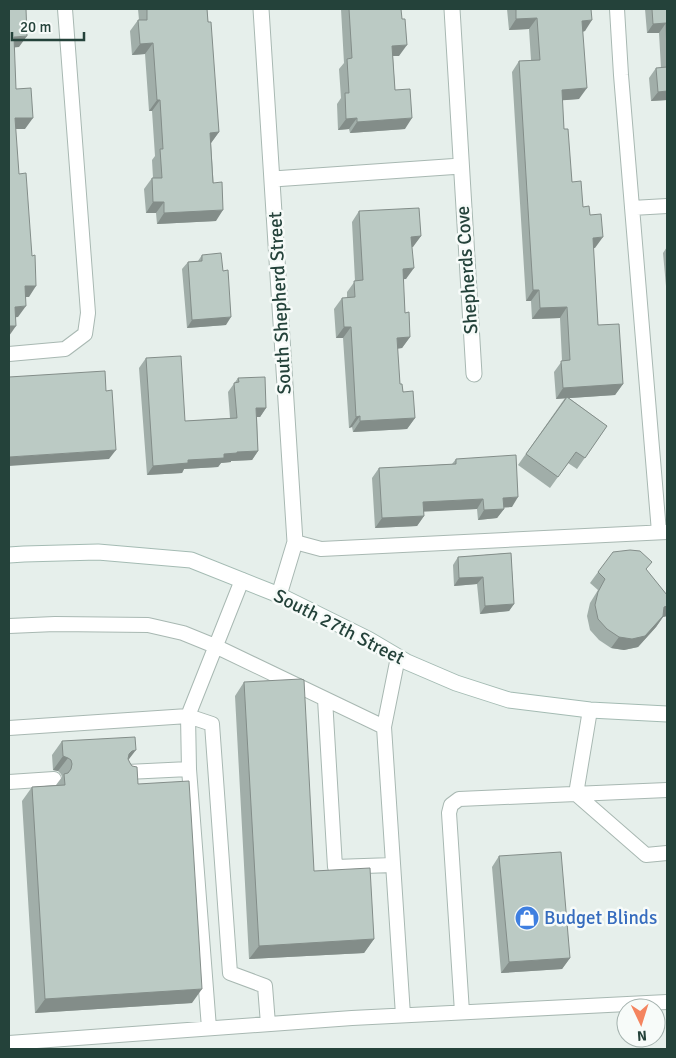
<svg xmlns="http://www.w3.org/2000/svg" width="676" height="1058" viewBox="0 0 676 1058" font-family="Signika,sans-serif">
	<rect width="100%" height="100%" fill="#e6efeb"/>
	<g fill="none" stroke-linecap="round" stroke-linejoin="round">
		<defs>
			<path id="lane" d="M617,9L621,75L659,532
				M632,208L667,206
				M9,354L65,349L85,334L88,313L65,9
				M295,542L321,549L667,532
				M9,626L55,624L148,625L183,633L215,646L384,727L403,1015
				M325,699L335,867L393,865
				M590,710L576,794L646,855L667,853
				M384,727L398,657
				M9,728L188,716L242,580
				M189,769L209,1028
				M127,772L189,769L188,716L212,724L230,973L265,986L268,1024
				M9,782L54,779
				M462,1012L449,813L451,805L459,799L667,790
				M9,1043L352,1018L667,1002"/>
			<path id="street" d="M261,9L295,542L279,595
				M452,9L474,374
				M273,179L461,166"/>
			<path id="secondary" d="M9,555L24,554L98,552L191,560L279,595L368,639L407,662L456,683L509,700L590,710L667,714"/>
		</defs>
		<!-- lane casing -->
		<use href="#lane" stroke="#a8b8b2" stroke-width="16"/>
		<!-- street casing -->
		<use href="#street" stroke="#a8b8b2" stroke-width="17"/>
		<!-- secondary casing -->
		<use href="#secondary" stroke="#a4bbb3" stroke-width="17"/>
		<!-- lane -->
		<use href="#lane" stroke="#fff" stroke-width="14"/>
		<!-- street -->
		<use href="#street" stroke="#fff" stroke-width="15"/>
		<!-- secondary -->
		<use href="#secondary" stroke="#fff" stroke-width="15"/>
	</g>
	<!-- wall -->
	<path fill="#a1aea9" d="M138,9H207L219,132L211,143L216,221L157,224L156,213H146L144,189L152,178H153L152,160L155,156L152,111H149L145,54L132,55L130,31L138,20H139Z
		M341,9H401L399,56H393L395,90L405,129L350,133L349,129L338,130L337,104L341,98L339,69L344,63Z
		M507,9H591L585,31L583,32L579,99L562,100L564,129L572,182L583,207L590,215L595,248H593L598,325L623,384L615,395L569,398L607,426L577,469L568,463L550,488L518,465L565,398L556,399L554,372L562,361L560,318L532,319L531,301H526L512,72L519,61L531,60L529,29L509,30Z
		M645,9H667V100L651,101L649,78L656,68H661L659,33H647Z
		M359,211L421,236L412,247L406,279H403L405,313L410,337L402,348L397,349L400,384L415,418L407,429L353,432L352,427L349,428L343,338H336L334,309L342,298H347V292L355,281L352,222Z
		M667,247V286H666L663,253Z
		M202,255L226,325L187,328L182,269L188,262L198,261Z
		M146,358L185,421L230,418L228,392L238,378L266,408L260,417H257L258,451L252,460L231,461V462L221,463L218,467L184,469L182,473L147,475L139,368Z
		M456,459L512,507H504V509L497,518L478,520L477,509L424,511V516L417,526L375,528L372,478L379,468L452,464Z
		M511,553L514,604L509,611L480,614L477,584L454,586L453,565L458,557Z
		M646,570L667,595V616L663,617L656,627L638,647L624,650L611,648L599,640L590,630L587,616L590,603L598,590L590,583L598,572Z
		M244,682L314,871L374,939L364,953L249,959L235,696Z
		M62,741L128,760L138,784L192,1003L35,1013L22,801L32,787L56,785L62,777L61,774L58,771L53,770L52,755Z
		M499,856L570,958L562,969L501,973L492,867Z"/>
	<!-- shaded-wall -->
	<path fill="#838d89" d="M537,18L529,29L509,30L516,19Z
		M592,20L585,31L575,32L582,21Z
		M666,23L659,33H647L653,24Z
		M27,36L19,47L9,48L14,37Z
		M153,43L145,54L132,55L140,44Z
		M407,45L399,56H385L392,46Z
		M587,88L579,99L554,101L562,90Z
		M667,91V100L651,101L658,92Z
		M157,100H160L152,111H149Z
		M15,118H33L25,129H9Z
		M357,118L349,129L338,130L346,119Z
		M412,118L405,129L350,133L357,122Z
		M219,132L211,143L203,144L210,133Z
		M153,202H164L156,213H146Z
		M223,210L216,221L157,224L164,213Z
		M421,236L413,247L404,248L411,237Z
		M603,237L595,248L585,249L593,238Z
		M414,268L406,279L395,280L403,269Z
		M25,286H36L29,297H17Z
		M533,290H539L531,301H526Z
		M26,306L18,317L9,318L15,307Z
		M567,307L560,318L532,319L540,308Z
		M231,317L226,325L187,328L192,320Z
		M9,326H16L9,336Z
		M344,327H351L343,338H336Z
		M410,337L402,348L389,349L397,338Z
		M623,384L615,395L556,399L563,388Z
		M256,408H266L260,417H250Z
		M360,416L352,427L349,428L356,417Z
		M415,418L407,429L353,432L360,421Z
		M116,450L109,459L9,466V457Z
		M258,451L252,460L231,461V462L221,463L218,467L184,469L182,473L147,475L153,466L237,452Z
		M518,497L512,507L497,508L503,498Z
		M483,499L477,509L417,512L423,502Z
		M504,509L497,518L478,520L484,510Z
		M424,516L417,526L375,528L382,518Z
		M483,577L477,584L454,586L459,578Z
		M514,604L509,611L480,614L485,606Z
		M667,606V616L663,617L656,627L638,647L624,650L611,648L619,637L664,607Z
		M136,750L126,763L129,754L132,751Z
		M63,756L68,758L58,771L53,770Z
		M374,939L364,953L249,959L259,946Z
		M570,958L562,969L501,973L509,962Z
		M202,989L192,1003L35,1013L45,999Z"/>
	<!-- building -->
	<path fill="#bbcac4" stroke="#838d89" d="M9,9H26L27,36L14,37L16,89L31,88L33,118H15L19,174L26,173L32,256L35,255L36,286H25L26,306L15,307L16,326H9Z
		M147,9H207L208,22H211L219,132L210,133L213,183L222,182L223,210L164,213V202H153L152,178H162L160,149H163L160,100H157L153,43L140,44L138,20H147Z
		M349,9H401L402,19H405L407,45L392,46L395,90L410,89L412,118L357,122V118L346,119L345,93H349L347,59L352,58Z
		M516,9H591L592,20L582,21L587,88L562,90L564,129H568L572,182L581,181L583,207L589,206L590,215L601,214L603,237L593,238L598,325L619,324L623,384L563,388L561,361L570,360L567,307L540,308L539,290H533L519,61L540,60L537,18L516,19Z
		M652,9H667V58L666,23L653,24Z
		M667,67V91L658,92L656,68Z
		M419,208L421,236L411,237L414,268L403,269L405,313L409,312L410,337L397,338L400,384H402L403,392L413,391L415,418L360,421V416L356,417L351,327H344L342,298L355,297L354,281L363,280L359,211Z
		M221,253L223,271L228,270L231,317L192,320L188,262L202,261V255Z
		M181,356L185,421L237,418L234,383L239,382L238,378L265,377L266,408H256L258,451L237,452V453L224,454V458L188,460V463L153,466L146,358Z
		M105,371L106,391L112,390L116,450L9,457V377Z
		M567,397L607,426L585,458L576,452L558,477L526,454Z
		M516,455L518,497L503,498L504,509L484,510L483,499L423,502L424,516L382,518L379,468L456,464V459Z
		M630,550L640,551L652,562L646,569L667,595V606L664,607L663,616L645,636L632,639L619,637L607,629L598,619L595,605L598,592L605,579L598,572L613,552Z
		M511,553L514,604L485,606L483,577L459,578L458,557Z
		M301,679L304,680L314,871L370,868L374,939L259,946L244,682Z
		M135,737L136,750L132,751L129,754L128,759L130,763L132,766L137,767L138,784L189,781L202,989L45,999L32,787L65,785L64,774L68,773L71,769L72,764L71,760L68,758L63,756L62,741Z
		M561,852L570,958L509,962L499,856Z"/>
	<!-- icons -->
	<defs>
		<symbol id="shop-disc" viewBox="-11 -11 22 22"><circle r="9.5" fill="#3f7fe0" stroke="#f7fbf9"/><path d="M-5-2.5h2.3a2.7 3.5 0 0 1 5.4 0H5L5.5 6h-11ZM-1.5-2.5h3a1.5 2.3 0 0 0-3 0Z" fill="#fff"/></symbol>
	</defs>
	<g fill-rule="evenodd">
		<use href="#shop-disc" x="513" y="904" width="28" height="28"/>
	</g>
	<g text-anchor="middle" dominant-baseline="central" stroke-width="5" stroke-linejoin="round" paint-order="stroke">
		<!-- street labels -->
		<g font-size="19" fill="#24423a" stroke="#f7fbf9">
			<text transform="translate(467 270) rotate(-94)">Shepherds Cove</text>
			<text transform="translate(280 303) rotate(-93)">South Shepherd Street</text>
			<text transform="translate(339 627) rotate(27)">South 27th Street</text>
		</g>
		<!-- shop labels -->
		<g font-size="19" fill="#366cbe" stroke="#f7fbf9" text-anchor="start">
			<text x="544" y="918">Budget Blinds</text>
		</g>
	</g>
	<!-- border -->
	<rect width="676" height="1058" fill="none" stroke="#24423a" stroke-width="20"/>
	<!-- north arrow -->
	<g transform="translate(641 1023) rotate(176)"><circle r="24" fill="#f7fbf9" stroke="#a3b1ad"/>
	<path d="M0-4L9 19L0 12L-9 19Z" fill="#f4845f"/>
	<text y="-8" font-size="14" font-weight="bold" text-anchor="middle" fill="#24423a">N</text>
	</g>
	<!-- scale -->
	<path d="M12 32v8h72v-8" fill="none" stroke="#24423a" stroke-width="2.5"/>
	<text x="20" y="32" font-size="15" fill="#24423a" stroke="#f7fbf9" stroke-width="4" paint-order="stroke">20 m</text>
</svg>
